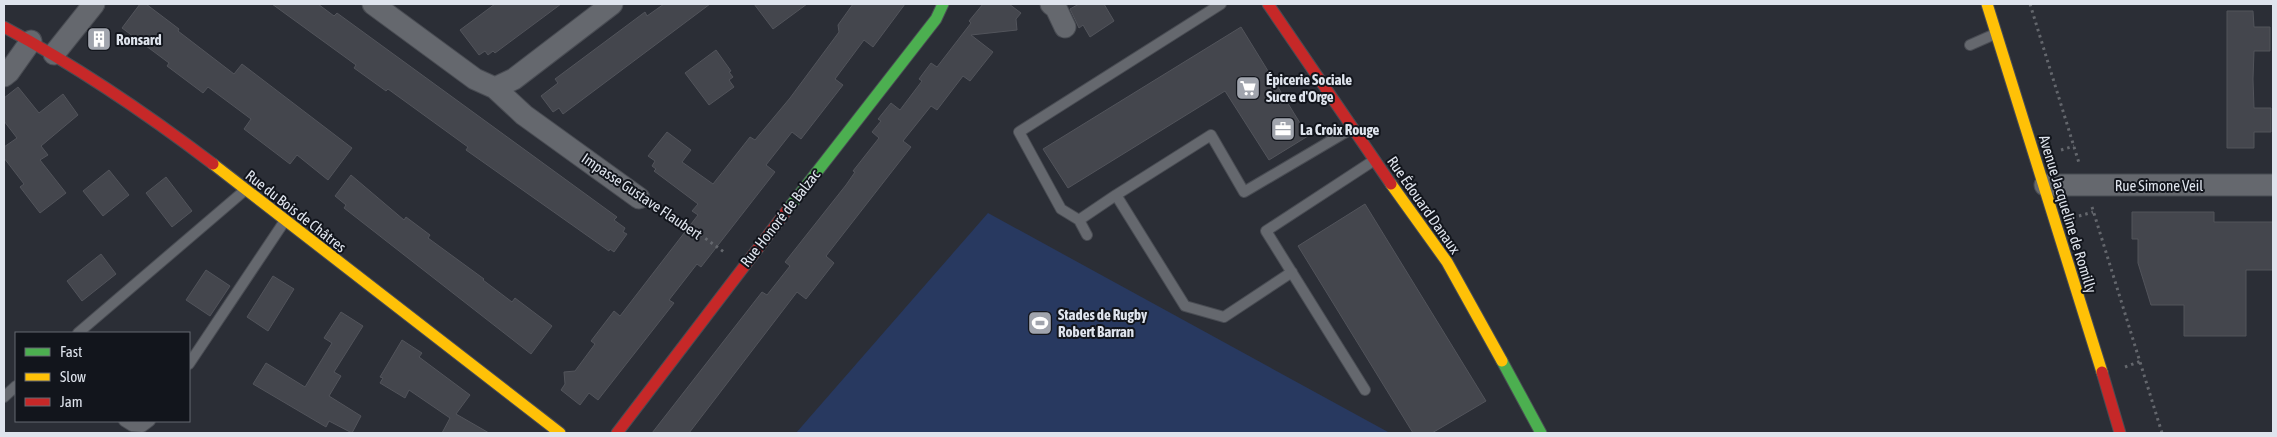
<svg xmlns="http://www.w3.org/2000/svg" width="2277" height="437" viewBox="0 0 2277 437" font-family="'Asap Condensed',sans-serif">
	<rect width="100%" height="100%" fill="#2b2e36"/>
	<!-- green -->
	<path fill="#283960" d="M988,213L1388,432L1389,433H796Z"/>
	<!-- building -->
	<path fill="#44464d" stroke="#52545b" d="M140,4H146L179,29L178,31L234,74L242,64L352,148L328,180L297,155L290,164L244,129L251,119L208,87L203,93L167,66L169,63L122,28Z
		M272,4H318L334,16L337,13L617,217L614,220L625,228L623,232L627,234L614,252L610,249L609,251L466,150L468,147L388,89L386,91L354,68L356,65Z
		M495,4H561L495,53L493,51L488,55L485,51L479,55L460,30Z
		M664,4H710L563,114L559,108L553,112L541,96L558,83L555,79L645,12L647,16Z
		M754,4H807L773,29Z
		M853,4H905L873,47L864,40L835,79L843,85L801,139L792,132L766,165L775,172L701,267L697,264L669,300L674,303L598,400L589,393L580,405L561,390L565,384L564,372L575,371L595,344L591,341L604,324L614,311L620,316L698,215L692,211L698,204L654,171L656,169L652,166L655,161L648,156L667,132L691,150L682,162L713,184L750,137L755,140L790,98L839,32L838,25Z
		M983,4H1009L1021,13L1016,19L1017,30L971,35L993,52L970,81L963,76L937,110L931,106L903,141L911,147L826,256L834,263L806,299L797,292L689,433H652L762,292L767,295L790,266L785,262L846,185L855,172L853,171L879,138L872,132L881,121L878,119L891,103L900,110L922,81L919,79L931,63L937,67L971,23L969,21Z
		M1079,4H1104L1114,21L1090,37L1083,25L1079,28L1070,9Z
		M2227,11H2253L2254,27H2270V51H2254L2253,79L2254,108H2271V132H2254V148H2227Z
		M1241,27L1308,136L1269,160L1225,91L1068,188L1043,149Z
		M716,50L731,71L729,72L733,77L729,80L734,87L709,105L685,73Z
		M18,87L39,113L63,94L78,115L41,146L48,155L40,160L66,193L40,213L20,187L24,184L4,158V147L17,138L4,121V98Z
		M109,170L129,195L103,216L83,191Z
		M351,175L404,220L406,217L430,235L428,238L484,279L483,280L512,302L515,298L552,326L531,354L344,208L346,205L335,196Z
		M166,177L192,211L172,227L146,193Z
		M1365,204L1486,401L1432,433H1413L1298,246Z
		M2132,212H2214V222H2273V270H2246V336H2184V305H2151L2138,263V239H2132Z
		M101,254L116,274L82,301L67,281Z
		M206,270L230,286L210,316L186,300Z
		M273,276L294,289L268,331L247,317Z
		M341,312L363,326L334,372L341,376L329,396L361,416L352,433L329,421L326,427L253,384L266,363L305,387L332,343L324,338Z
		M402,340L422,353L419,357L470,395L456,414L489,433H442L450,418L409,390L405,398L380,383L383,378L380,377Z"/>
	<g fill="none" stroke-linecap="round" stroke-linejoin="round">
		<defs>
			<path id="lane" d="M1970,45L1995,34
				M1079,220L1061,209L1019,132L1221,4
				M1087,235L1079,220L1116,195
				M1292,272L1224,317L1185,306L1116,195L1211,135L1244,192L1351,129
				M78,333L244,191
				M189,364L284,222
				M1365,390L1266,231L1373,161
				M4,397L16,386
				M124,421L132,426L142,427L150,421"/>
			<path id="street" d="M373,4L475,79L495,88L524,115L639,198
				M1051,4L1056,8L1065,27
				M54,54L94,4
				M4,76L9,72L31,41
				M495,88L514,79L612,4
				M2045,185H2273"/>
			<path id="fast" d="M788,209L936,19L943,4
				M1502,361L1541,433"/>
			<path id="slow" d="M1987,4L2102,372
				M213,164L560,433
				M1391,184L1447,262L1502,361"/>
			<path id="jam" d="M1268,4L1391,184
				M4,27C78,67 146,113 213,164
				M2102,372L2120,433
				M617,433L788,209"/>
		</defs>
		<!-- lane casing -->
		<use href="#lane" stroke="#494c53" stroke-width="12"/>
		<!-- street casing -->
		<use href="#street" stroke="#494c53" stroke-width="23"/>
		<!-- fast casing -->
		<use href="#fast" stroke="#494c53" stroke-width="13"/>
		<!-- slow casing -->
		<use href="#slow" stroke="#494c53" stroke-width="13"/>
		<!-- jam casing -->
		<use href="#jam" stroke="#494c53" stroke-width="13"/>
		<!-- path -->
		<path stroke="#64676d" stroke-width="3" stroke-dasharray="2.5 4" stroke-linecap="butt" d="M2030,4L2079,163
			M2061,150L2074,146
			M658,204L724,252
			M2092,207L2162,433
			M2079,216L2093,212
			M2125,367L2141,361"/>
		<!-- lane -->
		<use href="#lane" stroke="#65686e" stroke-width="10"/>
		<!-- street -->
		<use href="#street" stroke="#65686e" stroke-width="21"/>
		<!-- fast -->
		<use href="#fast" stroke="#4caf50" stroke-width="11"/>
		<!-- slow -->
		<use href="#slow" stroke="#ffc107" stroke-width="11"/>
		<!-- jam -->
		<use href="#jam" stroke="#c62828" stroke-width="11"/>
	</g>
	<!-- icons -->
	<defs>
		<symbol id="building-square" viewBox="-11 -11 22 22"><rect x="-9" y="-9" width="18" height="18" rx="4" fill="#a0a4ad" stroke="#12151c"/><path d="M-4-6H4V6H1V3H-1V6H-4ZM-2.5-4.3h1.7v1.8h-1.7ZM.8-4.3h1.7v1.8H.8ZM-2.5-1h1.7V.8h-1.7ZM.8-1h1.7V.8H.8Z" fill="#fff"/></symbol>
		<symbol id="supermarket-square" viewBox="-11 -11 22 22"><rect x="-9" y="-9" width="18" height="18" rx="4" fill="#a0a4ad" stroke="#12151c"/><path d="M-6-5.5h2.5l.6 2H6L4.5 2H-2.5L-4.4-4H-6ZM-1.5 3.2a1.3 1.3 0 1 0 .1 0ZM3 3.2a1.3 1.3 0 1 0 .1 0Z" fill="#fff"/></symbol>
		<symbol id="office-square" viewBox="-11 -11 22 22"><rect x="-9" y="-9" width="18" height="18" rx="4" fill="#a0a4ad" stroke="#12151c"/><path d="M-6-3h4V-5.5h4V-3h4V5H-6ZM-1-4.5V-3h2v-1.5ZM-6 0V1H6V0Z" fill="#fff"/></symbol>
		<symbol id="stadium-square" viewBox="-11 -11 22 22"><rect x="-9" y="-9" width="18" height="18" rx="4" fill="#a0a4ad" stroke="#12151c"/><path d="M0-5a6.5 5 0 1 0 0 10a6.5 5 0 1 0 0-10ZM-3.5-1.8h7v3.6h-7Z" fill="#fff"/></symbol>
	</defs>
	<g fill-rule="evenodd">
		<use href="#building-square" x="85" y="25" width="28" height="28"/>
		<use href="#supermarket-square" x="1234" y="74" width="28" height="28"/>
		<use href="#office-square" x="1269" y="115" width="28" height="28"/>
		<use href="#stadium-square" x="1026" y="309" width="28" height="28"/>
	</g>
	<g text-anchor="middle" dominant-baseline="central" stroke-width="4" stroke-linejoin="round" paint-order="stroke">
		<!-- poi labels -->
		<g font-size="15" font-weight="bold" fill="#dfe4ed" stroke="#12151c" text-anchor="start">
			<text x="116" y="39">Ronsard</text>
			<text x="1266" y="79">Épicerie Sociale<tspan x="1266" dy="17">Sucre d'Orge</tspan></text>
			<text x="1300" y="129">La Croix Rouge</text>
			<text x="1058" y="314">Stades de Rugby<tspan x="1058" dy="17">Robert Barran</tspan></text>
		</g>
		<!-- street labels -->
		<g font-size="15" fill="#dfe4ed" stroke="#12151c">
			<text x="2159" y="185">Rue Simone Veil</text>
			<text transform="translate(642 196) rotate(34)">Impasse Gustave Flaubert</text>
			<text transform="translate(1424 205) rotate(55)">Rue Édouard Danaux</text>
			<text transform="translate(296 211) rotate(38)">Rue du Bois de Châtres</text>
			<text transform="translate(2068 214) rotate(73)">Avenue Jacqueline de Romilly</text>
			<text transform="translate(780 218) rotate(-52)">Rue Honoré de Balzac</text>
		</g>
	</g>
	<!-- border -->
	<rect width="2277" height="437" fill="none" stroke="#dfe4ed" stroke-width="10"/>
	<!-- legend -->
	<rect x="15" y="332" width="175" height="90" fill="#12151c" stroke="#646870"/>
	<rect x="25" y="348" width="25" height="8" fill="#4caf50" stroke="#646870"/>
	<text x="60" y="357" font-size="15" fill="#dfe4ed">Fast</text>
	<rect x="25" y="373" width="25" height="8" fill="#ffc107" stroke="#646870"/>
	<text x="60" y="382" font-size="15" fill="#dfe4ed">Slow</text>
	<rect x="25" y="398" width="25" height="8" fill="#c62828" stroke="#646870"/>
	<text x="60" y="407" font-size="15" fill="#dfe4ed">Jam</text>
</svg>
